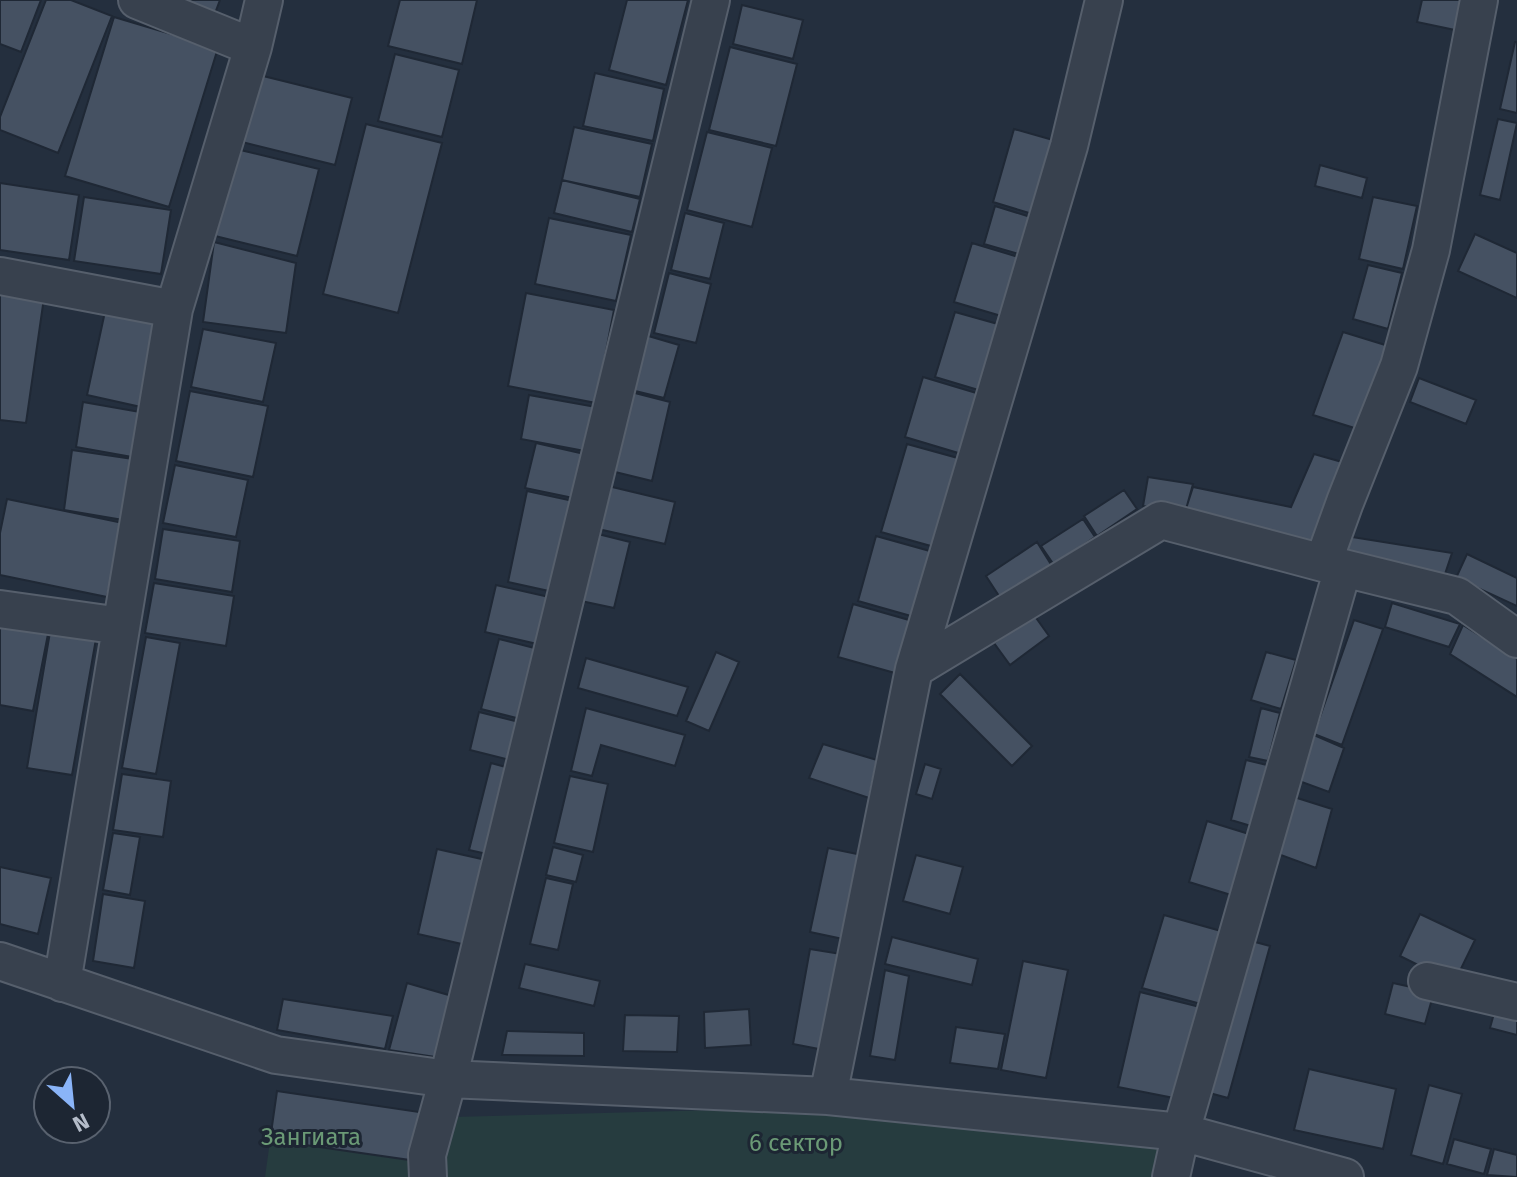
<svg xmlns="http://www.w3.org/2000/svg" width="1517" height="1177" viewBox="0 0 1517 1177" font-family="'Fira Sans',sans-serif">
	<rect width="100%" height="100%" fill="#242f3e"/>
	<!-- green -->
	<path fill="#263c3f" d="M277,1091L453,1117L826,1107L1190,1145L1186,1177H265Z"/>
	<!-- building -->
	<path fill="#455162" stroke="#1f2835" stroke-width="2" d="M0,0H41L21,52L0,44Z
		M46,0H71L112,16L58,153L0,130V117Z
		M170,0H220L214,16Z
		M400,0H477L462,64L388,46Z
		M627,0H688L666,85L609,70Z
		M1422,0H1461L1455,30L1417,22Z
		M742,5L803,20L793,59L733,44Z
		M114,17L218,48L169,207L65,176Z
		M1515,42H1517V113L1500,109Z
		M730,47L797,64L776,146L709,130Z
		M395,54L459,70L442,137L378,121Z
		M595,73L664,89L653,141L583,126Z
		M255,74L352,98L335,165L238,141Z
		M1498,119L1517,123L1500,200L1480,195Z
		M366,124L442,143L398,313L323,294Z
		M574,127L652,144L640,197L562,180Z
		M1014,129L1060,142L1039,216L993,202Z
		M707,132L772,148L752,227L687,210Z
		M236,149L319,169L297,256L215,236Z
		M1320,165L1367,178L1362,198L1315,186Z
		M562,180L640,199L632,232L554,213Z
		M0,183L79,195L69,260L0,250Z
		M84,197L171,210L161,274L74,261Z
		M1373,197L1417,206L1403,269L1359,259Z
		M995,206L1037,219L1026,256L984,244Z
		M685,213L724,223L710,279L671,270Z
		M549,218L631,235L616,301L535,284Z
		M1475,234L1517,253V298L1458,271Z
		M214,242L296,263L286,333L203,322Z
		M972,243L1025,259L1008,318L954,302Z
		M1368,265L1402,273L1388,329L1353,319Z
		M669,273L711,284L696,343L654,333Z
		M0,285L45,291L26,423L0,420Z
		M526,293L614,310L596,403L508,386Z
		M106,307L160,319L141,407L87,395Z
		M955,312L1005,326L985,392L935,377Z
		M203,329L276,343L263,402L191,387Z
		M1343,332L1395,348L1364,431L1313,415Z
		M645,335L679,345L664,398L631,390Z
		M923,377L983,395L965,455L905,437Z
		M1419,378L1476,400L1466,424L1410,402Z
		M190,391L268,406L253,477L176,461Z
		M631,392L670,402L652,481L611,471Z
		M529,395L596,407L590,452L521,439Z
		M83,402L140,412L132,457L76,447Z
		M536,443L589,455L578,499L525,488Z
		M907,444L965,460L938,548L881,532Z
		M72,450L133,459L123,520L64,510Z
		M1314,454L1349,464L1317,553L1183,518L1193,487L1291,507Z
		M175,465L248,480L236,537L163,523Z
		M1148,477L1193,484L1185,513L1143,506Z
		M608,486L675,502L665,544L598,529Z
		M1124,490L1137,509L1097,536L1084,516Z
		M527,491L578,502L558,593L508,582Z
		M7,499L123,523L107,597L0,575V533Z
		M1083,519L1095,537L1054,565L1041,546Z
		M163,529L240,541L232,592L155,579Z
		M598,534L630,542L614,608L581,601Z
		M876,536L937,553L918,618L858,601Z
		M1346,536L1452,553L1445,574L1338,559Z
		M1037,542L1052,566L1001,599L986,576Z
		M1467,554L1517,578V606L1456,578Z
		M154,583L234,596L226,646L145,633Z
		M496,585L558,599L546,646L485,632Z
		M1392,603L1460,624L1449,647L1385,627Z
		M853,604L916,622L902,675L838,657Z
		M1034,615L1049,636L1010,665L994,643Z
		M0,619L49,629L33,711L0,705Z
		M1354,620L1383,629L1342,745L1314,734Z
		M1463,625L1517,659V697L1450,654Z
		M50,632L96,639L72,775L27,768Z
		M146,637L180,643L156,774L122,768Z
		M499,639L546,651L528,721L481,709Z
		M716,652L739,662L709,731L686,721Z
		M1266,652L1296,660L1281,709L1251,700Z
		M586,658L688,687L677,716L578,688Z
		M960,674L1032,746L1012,766L940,694Z
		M586,708L685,735L675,766L601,745L592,776L571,771Z
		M1261,708L1280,713L1268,761L1249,757Z
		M479,712L527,724L518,762L470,750Z
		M1314,735L1344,748L1329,792L1299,781Z
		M823,744L877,760L869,798L809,778Z
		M1246,760L1267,765L1251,826L1231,820Z
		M491,763L517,770L496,856L469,850Z
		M925,764L941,769L932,799L916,794Z
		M122,774L171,781L163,837L113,830Z
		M570,776L608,784L593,852L554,843Z
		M1294,797L1332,809L1316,868L1278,854Z
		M1207,821L1249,834L1231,895L1189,882Z
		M113,833L140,837L130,895L103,890Z
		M553,847L583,855L576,882L546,875Z
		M828,848L862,855L843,939L810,932Z
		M437,849L495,862L475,947L418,934Z
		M916,855L963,867L950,914L903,901Z
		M0,867L51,878L38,934L0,924Z
		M546,878L573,884L558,950L530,944Z
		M103,894L145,901L134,968L93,961Z
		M1420,914L1475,940L1454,983L1400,956Z
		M1164,915L1221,931L1201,1004L1142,988Z
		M892,937L978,959L972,985L885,964Z
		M1244,939L1270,946L1228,1098L1202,1091Z
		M810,949L841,954L824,1050L793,1044Z
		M1023,961L1068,970L1046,1078L1001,1070Z
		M525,964L600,981L594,1006L519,988Z
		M885,970L909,976L895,1060L870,1056Z
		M407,983L459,998L442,1058L389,1050Z
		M1393,983L1434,992L1425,1024L1385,1014Z
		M1140,992L1200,1007L1174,1098L1118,1087Z
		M283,999L393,1016L385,1049L277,1030Z
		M1496,1006L1517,1011V1035L1490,1028Z
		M749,1009L751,1045L705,1048L704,1012Z
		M625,1015L679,1016L677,1052L623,1051Z
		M956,1027L1005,1034L998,1069L950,1063Z
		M507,1031L584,1033V1056L502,1055Z
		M1309,1069L1396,1089L1383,1149L1294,1130Z
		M1429,1085L1462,1094L1443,1164L1411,1155Z
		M277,1091L453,1117L448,1146L413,1141L410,1160L270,1140Z
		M1454,1139L1491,1149L1484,1174L1447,1164Z
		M1494,1149L1517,1155V1177L1487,1175Z"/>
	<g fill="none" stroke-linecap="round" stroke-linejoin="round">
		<defs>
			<path id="minor" d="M137,0L253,47
				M0,276L174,309
				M1323,563L1345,502L1399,366L1431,250L1479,0
				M0,609L121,626
				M914,669L1161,520L1323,563L1457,596L1517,639
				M0,961L276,1055L448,1079L828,1096L1181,1132L1345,1177
				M1427,981L1517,1002
				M62,983L174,309L253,47L264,0
				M828,1096L914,669L1069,146L1104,0
				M428,1177L427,1155L448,1079L711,0
				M1171,1177L1181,1132L1343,568"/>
		</defs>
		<!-- minor casing -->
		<use href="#minor" stroke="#565f6c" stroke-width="40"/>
		<!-- minor -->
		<use href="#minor" stroke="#38414e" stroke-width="36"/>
	</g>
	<g text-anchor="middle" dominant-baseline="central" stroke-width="6" stroke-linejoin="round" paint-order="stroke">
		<!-- park labels -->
		<g font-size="24" fill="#6b9a76" stroke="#1d2633">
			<text x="311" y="1137">Зангиата</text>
			<text x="796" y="1143">6 сектор</text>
		</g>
	</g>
	<!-- north arrow -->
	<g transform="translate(72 1105) rotate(153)"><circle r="38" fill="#1d2633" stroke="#59626f" stroke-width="2"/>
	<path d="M0-6L14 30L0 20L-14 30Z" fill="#8ab4f8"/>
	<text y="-12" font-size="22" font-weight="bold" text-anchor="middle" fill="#b4bcc9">N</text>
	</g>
</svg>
